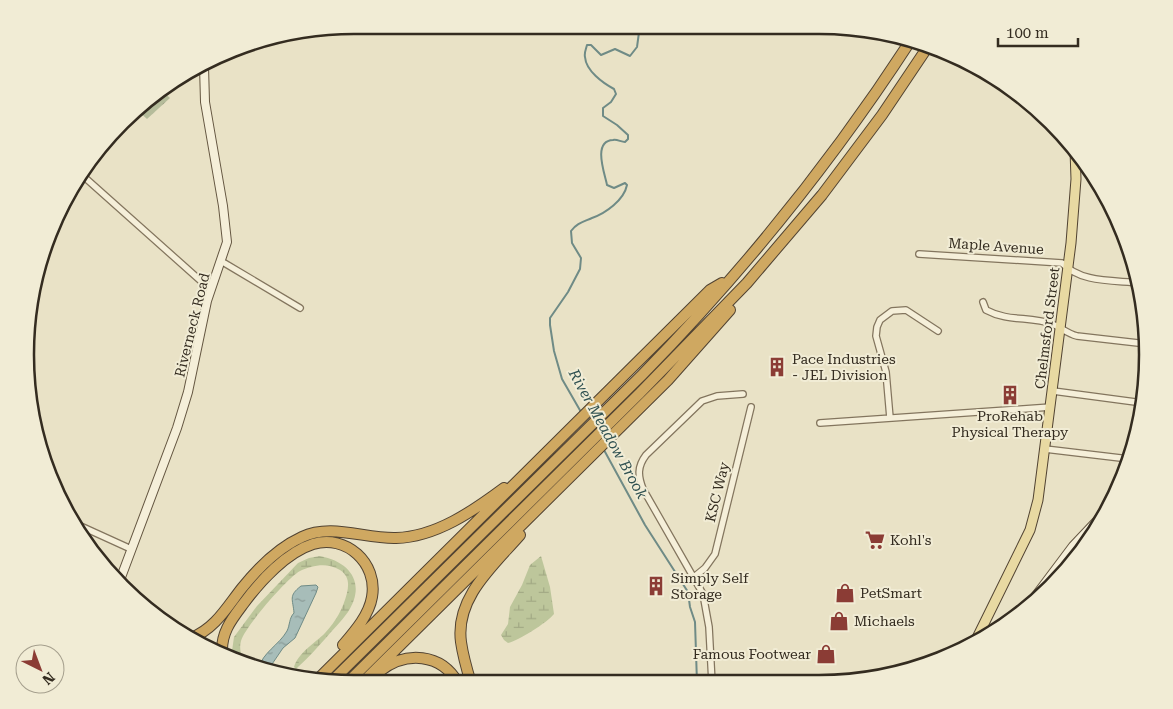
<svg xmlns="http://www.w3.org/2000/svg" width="1173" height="709" viewBox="0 0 1173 709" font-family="'Roboto Serif',serif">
	<defs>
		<pattern id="wetland-marsh" width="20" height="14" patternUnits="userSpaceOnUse" patternTransform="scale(1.25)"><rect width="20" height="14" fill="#bdc69b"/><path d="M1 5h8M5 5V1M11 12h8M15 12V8" fill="none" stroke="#a3aa85"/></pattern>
		<pattern id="cemetery-stones" width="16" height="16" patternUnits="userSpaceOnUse" patternTransform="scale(1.25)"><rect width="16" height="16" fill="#b5bc9a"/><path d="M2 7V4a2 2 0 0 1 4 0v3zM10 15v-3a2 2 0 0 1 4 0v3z" fill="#94997d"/></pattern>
		<pattern id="water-ripples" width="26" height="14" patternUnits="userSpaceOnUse" patternTransform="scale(1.25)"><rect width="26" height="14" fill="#a7bdb9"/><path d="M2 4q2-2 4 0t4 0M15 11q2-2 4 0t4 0" fill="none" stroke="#899a96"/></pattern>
	</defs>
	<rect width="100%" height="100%" fill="#e9e2c6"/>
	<!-- wetland -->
	<path fill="url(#wetland-marsh)" d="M320,556C351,562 366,584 348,612C341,622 332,630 325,639C316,649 308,658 298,667L296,669L294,667C298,653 315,643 325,633C336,621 343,609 347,593C349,584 349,576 340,570C328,562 312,565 300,571C287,578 245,627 241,641C239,648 241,654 243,660L241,662L236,660L232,651L234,637L257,606L298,563L309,558Z
		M541,556L550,587L554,614C548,622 518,641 508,643L504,640L501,635L508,624L510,607L522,585L530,565Z"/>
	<!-- cemetery -->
	<path fill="url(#cemetery-stones)" d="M161,90L170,98L147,119L137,110L154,93Z"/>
	<!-- water -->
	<path fill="url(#water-ripples)" stroke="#6f8b86" d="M316,585L318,587L316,593L295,638L283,648L268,670L259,668C262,653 279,645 287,631C290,625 289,618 294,613C293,599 288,596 301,586Z"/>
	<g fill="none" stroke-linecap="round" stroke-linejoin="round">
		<!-- stream -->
		<path stroke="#6f8b86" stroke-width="2" d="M581,412L562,379L554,351L550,325V318L568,292L580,269L581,258L572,243L571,231C577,223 583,222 592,218C606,213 624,200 627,185L625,183L614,188L607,185C605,174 592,141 613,140C617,139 621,142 625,142L628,139V135L617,125L603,116V108L611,102L616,94L614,89C603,83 586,71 585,57C584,53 586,49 587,45H591L601,55L615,49L630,56L637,47L640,25
			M604,450L645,525L688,592L690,607L695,622L697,683"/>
		<defs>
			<path id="street" d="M82,175L211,290
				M919,254L1062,263C1081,283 1113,280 1140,283
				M221,261L300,308
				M983,302L986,310C1008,322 1030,316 1052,324C1061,327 1066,333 1077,336L1147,344
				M1053,391L1143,403
				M890,418L886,372L876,336L877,327L880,320L892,311L906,310L938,331
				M820,423L1051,407
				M1045,449L1129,459
				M76,524L131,549
				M1075,545L1084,547
				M694,577L705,568L715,554L751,407
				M712,683L709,627L703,594L643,489C638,476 637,467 646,455L702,401L717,396L743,394"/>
			<path id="secondary" d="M120,580L177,428L188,392L207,301L227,242L223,206L205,102L204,66
				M1025,610L1073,546L1107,510"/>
			<path id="primary" d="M974,644L1030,530L1038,500L1071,243L1076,179L1075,150"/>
			<path id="highway" d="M191,638C215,629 227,607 242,588C258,568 278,548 302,537C331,523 365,539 396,538C436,537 473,511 504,488
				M222,653C221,632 232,619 244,603C260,581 287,552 313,544C346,534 378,563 372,597C369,615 355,631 343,645
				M380,671C406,651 441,653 458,683
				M317,680L710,290L722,283
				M330,683L642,375C742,273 833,160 911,40
				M347,683L640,393L747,283L822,195L882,115L929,45
				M362,683L668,380L730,310
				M471,683C467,670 463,656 461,642C455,598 493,566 520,535"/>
		</defs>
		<!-- street casing -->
		<use href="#street" stroke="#83755e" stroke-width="8"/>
		<!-- secondary casing -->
		<use href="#secondary" stroke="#645641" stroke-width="10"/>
		<!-- primary casing -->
		<use href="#primary" stroke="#514332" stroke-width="11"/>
		<!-- highway casing -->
		<use href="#highway" stroke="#514332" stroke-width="12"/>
		<!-- street -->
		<use href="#street" stroke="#f5efd9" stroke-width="5.5"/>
		<!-- secondary -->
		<use href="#secondary" stroke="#f5efd9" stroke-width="8"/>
		<!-- primary -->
		<use href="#primary" stroke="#e8d9a2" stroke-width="9"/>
		<!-- highway -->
		<use href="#highway" stroke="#cfa861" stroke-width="10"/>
	</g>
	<!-- icons -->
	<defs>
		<symbol id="building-bare" viewBox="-9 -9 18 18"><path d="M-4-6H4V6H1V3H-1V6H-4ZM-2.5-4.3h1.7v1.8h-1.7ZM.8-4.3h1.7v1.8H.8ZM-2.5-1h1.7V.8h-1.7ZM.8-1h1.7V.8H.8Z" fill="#8b3c35" stroke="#f1ecd5" stroke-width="2.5" paint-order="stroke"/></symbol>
		<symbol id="supermarket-bare" viewBox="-9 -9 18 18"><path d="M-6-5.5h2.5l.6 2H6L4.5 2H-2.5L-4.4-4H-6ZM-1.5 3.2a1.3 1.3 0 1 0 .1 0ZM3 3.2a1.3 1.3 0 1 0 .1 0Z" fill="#8b3c35" stroke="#f1ecd5" stroke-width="2.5" paint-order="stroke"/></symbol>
		<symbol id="shop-bare" viewBox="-9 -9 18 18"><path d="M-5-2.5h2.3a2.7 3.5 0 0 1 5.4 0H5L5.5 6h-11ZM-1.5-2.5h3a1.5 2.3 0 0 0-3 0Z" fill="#8b3c35" stroke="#f1ecd5" stroke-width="2.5" paint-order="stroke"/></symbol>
	</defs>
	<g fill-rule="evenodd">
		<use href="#building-bare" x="763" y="353" width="28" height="28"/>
		<use href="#building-bare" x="996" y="381" width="28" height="28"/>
		<use href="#supermarket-bare" x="861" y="526" width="28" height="28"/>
		<use href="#building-bare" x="642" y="572" width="28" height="28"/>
		<use href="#shop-bare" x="831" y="579" width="28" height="28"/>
		<use href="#shop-bare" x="825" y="607" width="28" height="28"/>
		<use href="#shop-bare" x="812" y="640" width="28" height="28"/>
	</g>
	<g text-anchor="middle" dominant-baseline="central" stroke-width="4" stroke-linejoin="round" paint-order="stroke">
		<!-- street labels -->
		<g font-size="14" fill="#342c20" stroke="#f1ecd5">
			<text transform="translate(996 246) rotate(4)">Maple Avenue</text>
			<text transform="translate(192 325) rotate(-76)">Riverneck Road</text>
			<text transform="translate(1047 328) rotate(-83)">Chelmsford Street</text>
			<text transform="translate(717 492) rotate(-76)">KSC Way</text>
		</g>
		<!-- poi labels -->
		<g font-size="14" fill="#342c20" stroke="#f1ecd5" text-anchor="start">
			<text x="792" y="359">Pace Industries<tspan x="792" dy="16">- JEL Division</tspan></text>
			<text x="1010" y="416" text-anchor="middle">ProRehab<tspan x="1010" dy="16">Physical Therapy</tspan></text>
			<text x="890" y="540">Kohl's</text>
			<text x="671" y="578">Simply Self<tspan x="671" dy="16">Storage</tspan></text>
			<text x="860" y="593">PetSmart</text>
			<text x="854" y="621">Michaels</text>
			<text x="811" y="654" text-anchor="end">Famous Footwear</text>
		</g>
		<!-- water labels -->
		<g font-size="15" font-style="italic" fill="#315252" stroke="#f1ecd5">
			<text transform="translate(608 434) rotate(61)">River Meadow Brook</text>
		</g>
	</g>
	<!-- crop -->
	<path d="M0 0H1173V709H0ZM354 34H819A320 320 0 0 1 1139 354V355A320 320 0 0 1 819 675H354A320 320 0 0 1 34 355V354A320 320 0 0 1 354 34Z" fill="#f1ecd5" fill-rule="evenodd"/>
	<path fill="none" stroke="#342c20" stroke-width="2.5" d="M354 34H819A320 320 0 0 1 1139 354V355A320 320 0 0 1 819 675H354A320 320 0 0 1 34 355V354A320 320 0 0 1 354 34Z"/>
	<!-- north arrow -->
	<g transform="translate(40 669) rotate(138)"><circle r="24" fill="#f1ecd5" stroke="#a59f8d"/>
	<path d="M0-4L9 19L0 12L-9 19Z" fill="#8b3c35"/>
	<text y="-8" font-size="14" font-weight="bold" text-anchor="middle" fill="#342c20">N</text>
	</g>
	<!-- scale -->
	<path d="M998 38v8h80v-8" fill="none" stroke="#342c20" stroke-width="2.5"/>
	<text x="1006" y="38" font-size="15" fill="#342c20" stroke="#f1ecd5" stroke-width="4" paint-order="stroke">100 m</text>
</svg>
